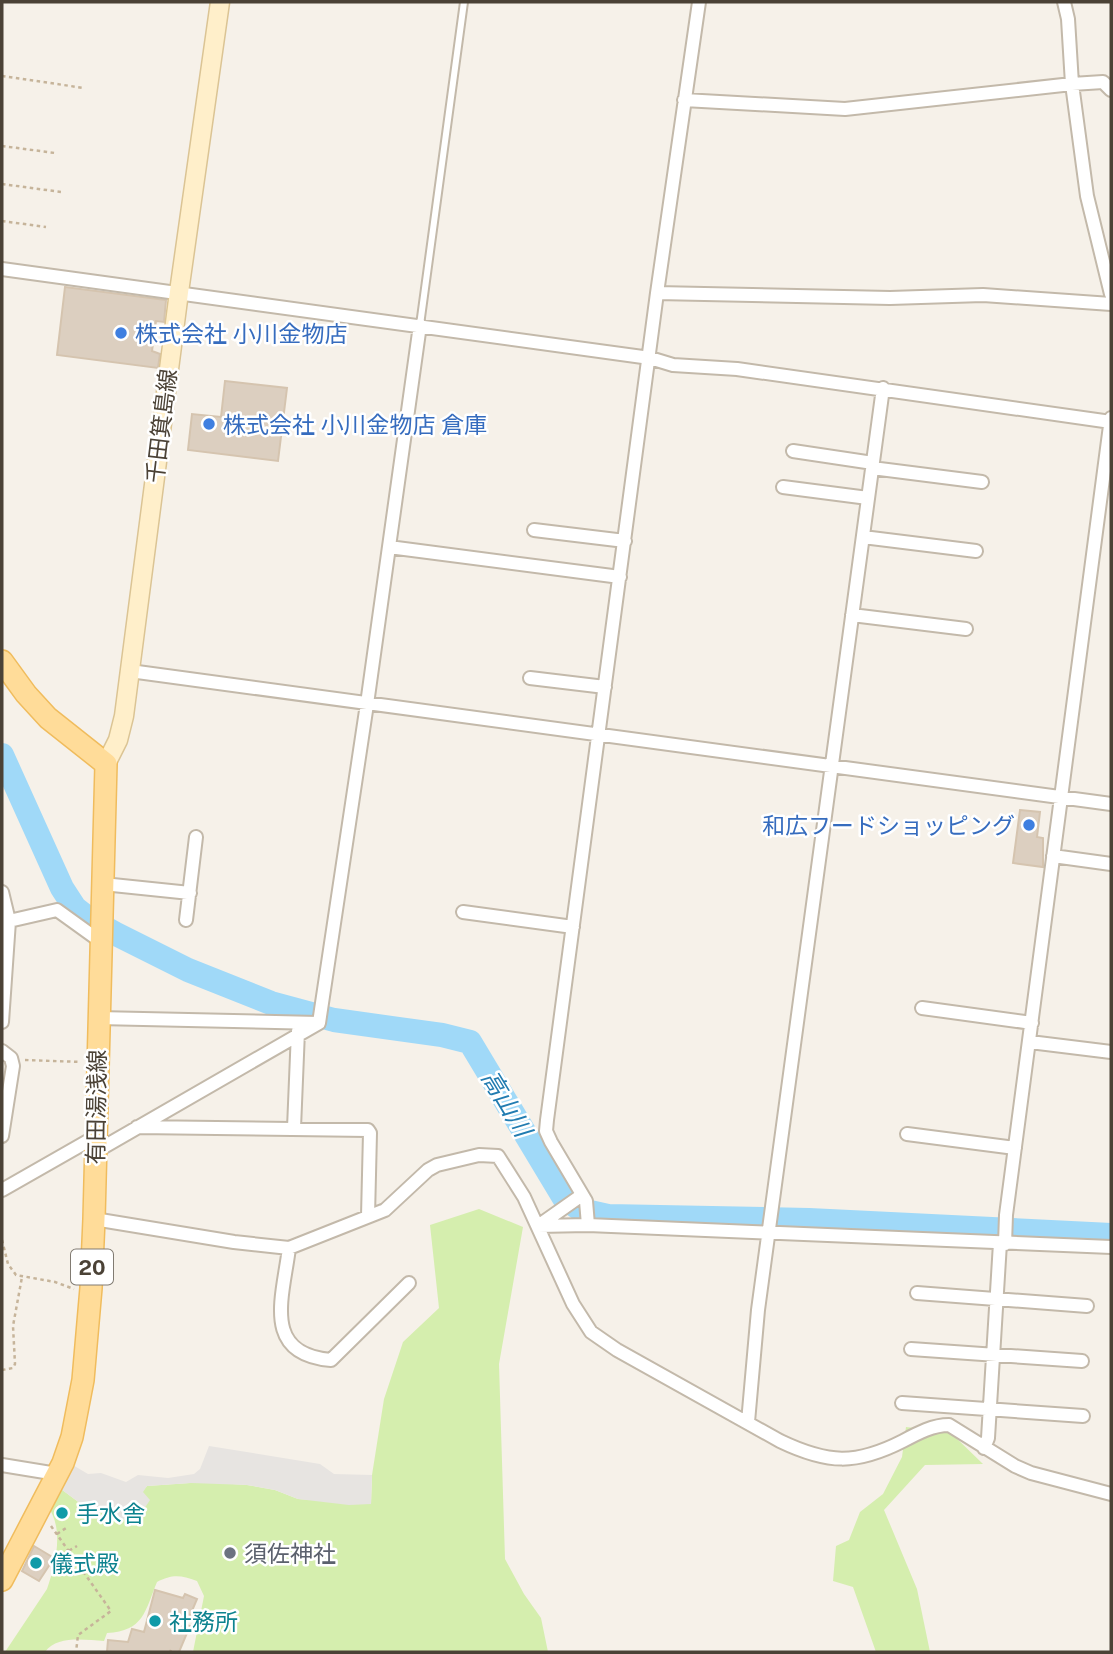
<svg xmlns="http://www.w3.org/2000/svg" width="1113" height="1654" viewBox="0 0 1113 1654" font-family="'Public Sans','Noto Sans JP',sans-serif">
	<rect width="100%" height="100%" fill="#f6f1e9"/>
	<!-- green -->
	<path fill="#d5eeae" d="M479,1209L523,1227L499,1364L505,1559L524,1594L541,1618L548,1652H193L204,1596L197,1581C181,1575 172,1574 157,1582C145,1611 144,1631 107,1633L104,1641C85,1640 57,1635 45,1652H5L47,1589C56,1563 65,1527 46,1504L57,1486L81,1504L118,1520L147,1486L204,1482L247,1485L275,1490L298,1499L371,1504L372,1475L384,1399L403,1342L439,1308L430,1225Z
		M906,1427L950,1432L983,1464L925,1465L884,1510L917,1589L930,1652H876L853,1587L833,1581L836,1546L849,1540L860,1512L883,1494L902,1457Z"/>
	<!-- parking -->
	<path fill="#e7e4e1" d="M209,1446L320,1464L334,1474L372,1475L371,1504L349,1505L298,1499L275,1490L247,1485L191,1483L147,1486L143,1492L150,1500L138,1518L118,1520L81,1504L57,1486L71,1464L88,1474L101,1473L126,1482L138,1475L168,1478L194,1474L200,1469Z"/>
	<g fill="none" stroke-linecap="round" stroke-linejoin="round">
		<!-- river -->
		<path stroke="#a0d9f8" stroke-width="24" d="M2,755L62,888L75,908L89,919L116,934L188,970L271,1003L334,1020L442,1035L470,1042L564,1198L581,1210L608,1216L809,1220L1111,1235"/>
	</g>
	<!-- building -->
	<path fill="#dccfc0" stroke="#d5c4af" stroke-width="2" d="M65,287L166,300L164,322L156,321L152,351L160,354L158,368L57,355Z
		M225,381L287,388L278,461L188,450L192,414L221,417Z
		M1020,810L1040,812L1037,837L1043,838V867L1013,863Z
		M34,1546L54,1558L39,1581L22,1571Z
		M155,1590L183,1598L185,1594L197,1599L186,1625L190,1626L179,1652H107L108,1640L128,1642L132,1629L144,1632Z"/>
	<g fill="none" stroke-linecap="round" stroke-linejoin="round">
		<defs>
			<path id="lane" d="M420,325L464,2"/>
			<path id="street" d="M1064,2L1068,19L1072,84L1087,196L1111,294
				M684,100L845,109L1072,84L1103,82L1111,90
				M2,269L650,358L673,365L737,369L1111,422
				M657,293L890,298L983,295L1111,304
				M793,451L873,463
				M872,468L982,482
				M783,487L868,498
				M534,530L625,541
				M863,537L976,551
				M389,547L620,577
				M852,615L966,629
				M130,671L1111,804
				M530,678L605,687
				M1053,856L1111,864
				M103,884L190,893
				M2,892L9,921L2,1022
				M463,912L573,927
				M186,920L196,837
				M9,921L57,910L100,941
				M922,1008L1032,1023
				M98,1018L318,1023
				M1030,1042L1111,1052
				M2,1051L11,1058L13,1066L2,1136
				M137,1127L368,1130L370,1133L368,1216
				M294,1128L298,1031
				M907,1134L1015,1148
				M95,1152L319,1023L367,704L420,325
				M2,1190L95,1137
				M582,1195L538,1226L588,1225L1111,1247
				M94,1219L234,1242L289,1248L385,1210L428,1170L437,1165L479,1155L498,1156L524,1197L573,1304L591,1332L617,1350L780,1441C828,1464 856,1465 903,1441C918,1433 933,1425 949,1425L1015,1466L1031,1473L1111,1494
				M588,1225L586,1201L551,1142L546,1131L547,1120L657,293L699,2
				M1005,1244L1006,1215L1111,418
				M289,1248C283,1297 261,1354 331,1360L409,1283
				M917,1293L1087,1306
				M911,1349L1082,1361
				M902,1403L1083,1416
				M748,1422L758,1310L883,388
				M984,1448L988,1438L1000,1243
				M2,1465L57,1474"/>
			<path id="secondary" d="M106,764L118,740L124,716L179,292L220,2"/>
			<path id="primary" d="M2,661L26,694L48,718L106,764L94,1219L91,1288L83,1380L72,1437L63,1463L2,1580"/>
		</defs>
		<!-- lane casing -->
		<use href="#lane" stroke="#c3b9aa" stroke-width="10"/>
		<!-- street casing -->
		<use href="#street" stroke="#c3b9aa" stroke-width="16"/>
		<!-- secondary casing -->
		<use href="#secondary" stroke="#dbc494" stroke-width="21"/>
		<!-- primary casing -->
		<use href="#primary" stroke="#f0bc5d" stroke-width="24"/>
		<!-- path -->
		<path stroke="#c6b49a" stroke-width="2.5" stroke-dasharray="3.5 3.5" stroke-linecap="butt" d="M2,76L84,88
			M2,146L55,153
			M2,184L61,192
			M2,221L46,227
			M25,1060L81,1062
			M2,1240L8,1264L16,1275L55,1282L74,1289
			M2,1370L13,1368L15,1364L13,1326L22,1277
			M51,1526L111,1611L78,1635L76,1652
			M57,1534L66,1528
			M63,1554L77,1546
			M84,1573L91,1568
			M170,1652L171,1650"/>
		<!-- lane -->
		<use href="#lane" stroke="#fff" stroke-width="6"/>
		<!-- street -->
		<use href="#street" stroke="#fff" stroke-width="12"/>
		<!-- secondary -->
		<use href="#secondary" stroke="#ffefca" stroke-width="18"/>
		<!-- primary -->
		<use href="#primary" stroke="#ffdc99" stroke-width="21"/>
	</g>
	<!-- markers -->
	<g fill="#3f7fe0" stroke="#fff" stroke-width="2.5">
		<circle cx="121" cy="333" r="7"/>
		<circle cx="209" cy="424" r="7"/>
		<circle cx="1029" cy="825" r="7"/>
	</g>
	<g fill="#0f9aa8" stroke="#fff" stroke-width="2.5">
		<circle cx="62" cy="1513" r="7"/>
		<circle cx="36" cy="1563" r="7"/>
		<circle cx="155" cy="1621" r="7"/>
	</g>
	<circle fill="#6b7280" stroke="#fff" stroke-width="2.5" cx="230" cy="1553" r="7"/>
	<g text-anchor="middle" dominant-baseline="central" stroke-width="5" stroke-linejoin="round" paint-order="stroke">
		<!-- shield labels -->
		<rect fill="#fff" stroke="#817b72" stroke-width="2" x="71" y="1249.5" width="42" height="35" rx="5"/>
		<g font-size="21" font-weight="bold" fill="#4b4236">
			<text x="92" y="1267">20</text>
		</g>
		<!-- shop labels -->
		<g font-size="23" fill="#366cbe" stroke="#fff" text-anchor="start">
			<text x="135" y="333">株式会社 小川金物店</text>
			<text x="223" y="424">株式会社 小川金物店 倉庫</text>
			<text x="1015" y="825" text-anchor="end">和広フードショッピング</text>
		</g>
		<!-- street labels -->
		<g font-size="23" fill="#4b4236" stroke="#fff">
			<text transform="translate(161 426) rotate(-83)">千田箕島線</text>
			<text transform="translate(96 1107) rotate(-89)">有田湯浅線</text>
		</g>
		<!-- culture labels -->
		<g font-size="23" fill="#0d838f" stroke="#fff" text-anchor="start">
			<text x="76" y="1513">手水舎</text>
			<text x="50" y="1563">儀式殿</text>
			<text x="169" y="1621">社務所</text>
		</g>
		<!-- worship labels -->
		<g font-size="23" fill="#5b616d" stroke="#fff" text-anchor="start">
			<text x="244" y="1553">須佐神社</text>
		</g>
		<!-- water labels -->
		<g font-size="24" font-style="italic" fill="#217cb1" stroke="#fff">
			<text transform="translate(507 1103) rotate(59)">高山川</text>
		</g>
	</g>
	<!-- border -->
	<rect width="1113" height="1654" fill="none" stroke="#4b4236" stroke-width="7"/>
</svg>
